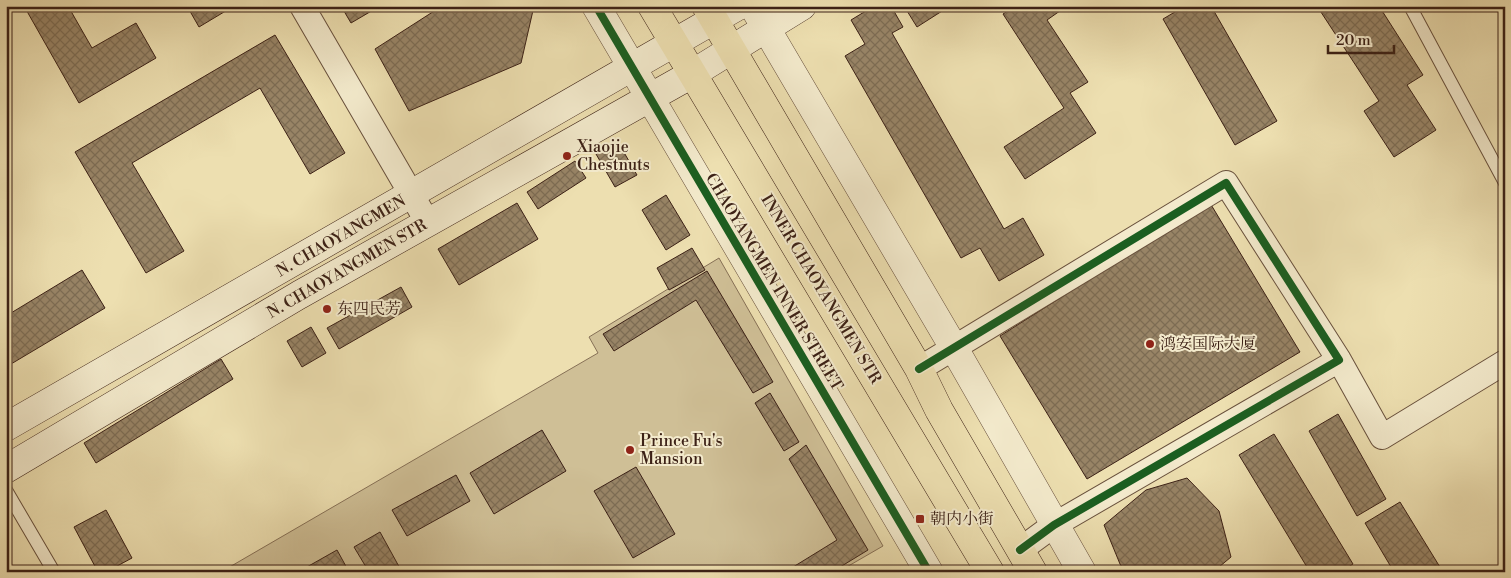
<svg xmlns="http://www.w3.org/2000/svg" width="1511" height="578" viewBox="0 0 1511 578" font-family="'Libre Bodoni','Noto Serif SC',serif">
	<defs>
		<pattern id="building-cross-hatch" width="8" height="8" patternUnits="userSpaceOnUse" patternTransform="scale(1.25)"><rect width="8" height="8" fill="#988466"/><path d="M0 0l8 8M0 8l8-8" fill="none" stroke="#7d6c53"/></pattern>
	</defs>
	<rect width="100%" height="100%" fill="#eddfb0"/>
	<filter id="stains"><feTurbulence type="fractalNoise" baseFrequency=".004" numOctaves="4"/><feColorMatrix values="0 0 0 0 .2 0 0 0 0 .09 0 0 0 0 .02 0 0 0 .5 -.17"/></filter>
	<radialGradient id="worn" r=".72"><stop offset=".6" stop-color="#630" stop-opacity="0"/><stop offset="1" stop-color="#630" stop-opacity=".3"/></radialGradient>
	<!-- green -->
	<path fill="#cfbf96" stroke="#867056" d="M719,258L883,546L838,572H221L598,353L589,337Z"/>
	<!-- building -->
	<path fill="url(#building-cross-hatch)" stroke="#3c2116" d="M24,6H68L92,48L136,23L156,58L79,103Z
		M187,6H234L199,27Z
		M341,6H380L351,23Z
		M442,6H534L521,63L409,111L375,49Z
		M874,6H891L903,27L892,33L1004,229L1023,218L1044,255L999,281L980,248L961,258L845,56L865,44L851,20Z
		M904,6H950L917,27Z
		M1015,6H1067L1047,20L1088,82L1070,93L1096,133L1025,179L1004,147L1064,108L1003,14Z
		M1185,6H1211L1277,121L1235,145L1163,19Z
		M1317,6H1379L1423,75L1407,85L1436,130L1394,157L1364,111L1379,101Z
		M275,35L345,153L310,174L260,88L132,163L184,251L146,273L75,152Z
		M618,142L637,175L615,187L596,154Z
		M575,161L586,178L538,209L527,192Z
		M666,195L690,235L666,250L642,210Z
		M517,203L538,239L459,285L438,249Z
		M1210,203L1300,352L1087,479L1000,336Z
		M692,248L705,270L669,290L657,268Z
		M82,270L105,308L6,367V316Z
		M707,271L773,382L753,393L696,300L614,351L603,334Z
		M401,287L412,307L339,349L327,328Z
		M311,327L326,353L302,367L287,341Z
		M221,359L233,379L96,463L84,443Z
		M770,393L799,442L784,451L755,403Z
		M1338,414L1386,499L1357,516L1309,431Z
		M542,430L566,471L494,514L470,473Z
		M1274,434L1353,564L1341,572H1310L1239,455Z
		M806,445L868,550L832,572H785L837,540L789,459Z
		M636,467L675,534L633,558L594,491Z
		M456,475L470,501L407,536L392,510Z
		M1187,478L1219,511L1231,557L1213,572H1125L1120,564L1104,525L1146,490Z
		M1400,502L1443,572H1394L1365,523Z
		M106,510L132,558L106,572H98L74,527Z
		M380,532L402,572H369L354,547Z
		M337,550L348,570L345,572H298Z"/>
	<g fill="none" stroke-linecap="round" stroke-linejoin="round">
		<defs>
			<path id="service" d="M1410,6L1505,183
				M6,490L54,572"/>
			<path id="minor" d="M302,6L428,223
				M1339,360L1382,437L1505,362
				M919,369L1226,183L1339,360L1054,525L1020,550"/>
			<path id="tertiary" d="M596,6L929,572
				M753,6L954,348L1082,572"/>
			<path id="secondary" d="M6,427L738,6
				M6,469L299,295L692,74L802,6"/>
			<path id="primary" d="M652,6L990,572
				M706,6L919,369L939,410L1033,572"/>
		</defs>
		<!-- service casing -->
		<use href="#service" stroke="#68503c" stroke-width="14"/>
		<!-- minor casing -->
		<use href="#minor" stroke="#68503c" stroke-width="26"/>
		<!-- tertiary casing -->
		<use href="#tertiary" stroke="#68503c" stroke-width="29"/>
		<!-- secondary casing -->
		<use href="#secondary" stroke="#3c2116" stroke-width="29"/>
		<!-- primary casing -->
		<use href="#primary" stroke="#3c2116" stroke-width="29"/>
		<!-- service -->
		<use href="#service" stroke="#f3eacc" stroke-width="12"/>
		<!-- minor -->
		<use href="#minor" stroke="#f3eacc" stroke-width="24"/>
		<!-- tertiary -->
		<use href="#tertiary" stroke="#f3eacc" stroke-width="28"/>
		<!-- secondary -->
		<use href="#secondary" stroke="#f3eacc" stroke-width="28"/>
		<!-- primary -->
		<use href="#primary" stroke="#eddfb0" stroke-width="28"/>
		<defs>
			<path id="cycleway" d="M596,6L929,572
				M919,369L1226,183L1339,360L1054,525L1020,550"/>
		</defs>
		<!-- cycleway casing -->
		<use href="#cycleway" stroke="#f3eacc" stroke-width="11"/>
		<!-- cycleway -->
		<use href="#cycleway" stroke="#1b5e20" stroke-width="8"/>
	</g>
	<!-- markers -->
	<g fill="#8f2418" stroke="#f3eacc" stroke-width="2">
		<circle cx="567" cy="156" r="5"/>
		<circle cx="327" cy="309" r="5"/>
		<circle cx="1150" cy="344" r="5"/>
		<circle cx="630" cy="450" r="5"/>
		<rect x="915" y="514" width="10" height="10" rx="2.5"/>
	</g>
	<g text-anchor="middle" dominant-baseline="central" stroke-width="4" stroke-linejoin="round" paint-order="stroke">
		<!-- poi labels -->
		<g font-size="16" fill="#3c2116" stroke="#f3eacc" text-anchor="start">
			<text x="577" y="147">Xiaojie<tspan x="577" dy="18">Chestnuts</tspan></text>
			<text x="337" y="309">东四民芳</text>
			<text x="1160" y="344">鸿安国际大厦</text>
			<text x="640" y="441">Prince Fu's<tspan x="640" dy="18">Mansion</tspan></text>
			<text x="930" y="519">朝内小街</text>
		</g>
		<!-- street labels -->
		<g font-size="16" fill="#3c2116" stroke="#f3eacc">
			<text transform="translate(341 236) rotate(-30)">N. CHAOYANGMEN</text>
			<text transform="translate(347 269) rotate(-30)">N. CHAOYANGMEN STR</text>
			<text transform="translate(774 282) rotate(59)">CHAOYANGMEN INNER STREET</text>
			<text transform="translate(821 289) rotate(59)">INNER CHAOYANGMEN STR</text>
		</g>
	</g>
	<!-- margin -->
	<rect width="1511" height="578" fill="none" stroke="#eddfb0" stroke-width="25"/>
	<rect x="8" y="8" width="1496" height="563" fill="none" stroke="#3c2116" stroke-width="2.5"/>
	<rect x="12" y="12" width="1486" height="553" fill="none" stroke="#3c2116"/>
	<!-- scale -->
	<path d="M1328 45v8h66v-8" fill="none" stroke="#3c2116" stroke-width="2.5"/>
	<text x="1336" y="45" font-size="15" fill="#3c2116" stroke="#f3eacc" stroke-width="4" paint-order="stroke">20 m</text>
	<rect width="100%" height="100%" filter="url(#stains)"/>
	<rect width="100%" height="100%" fill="url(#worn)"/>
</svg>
